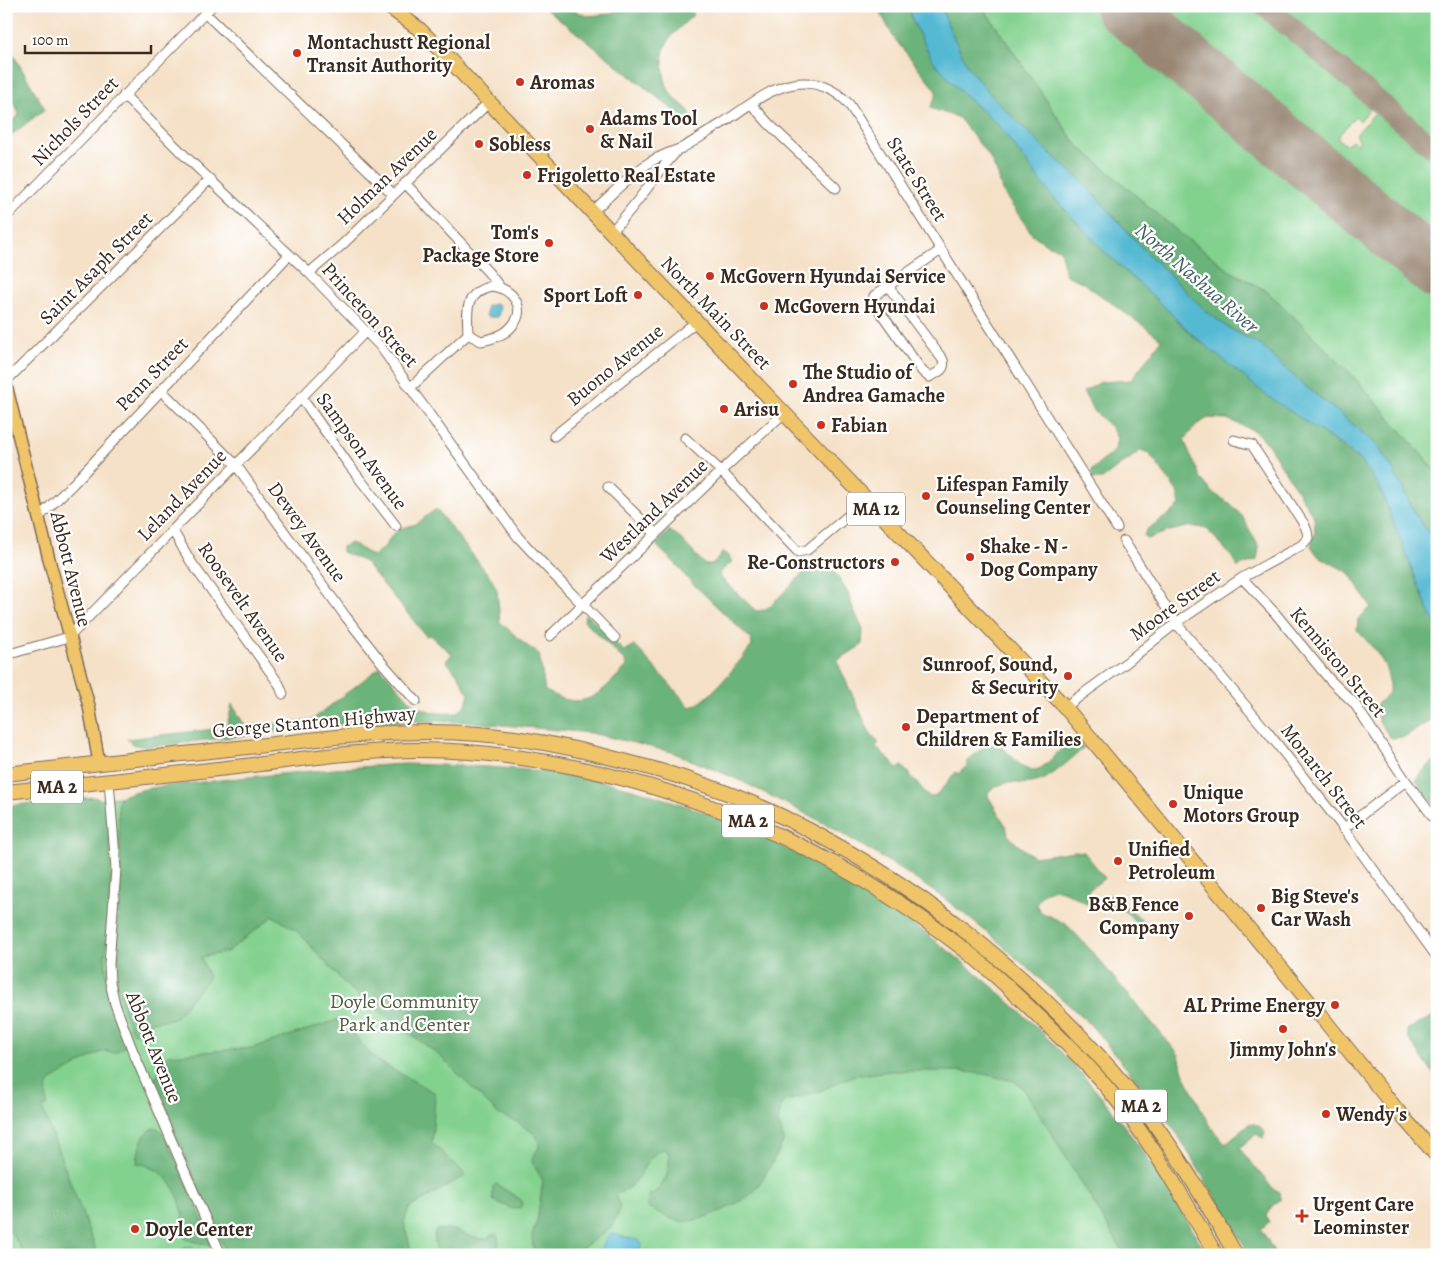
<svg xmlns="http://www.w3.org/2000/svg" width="1443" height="1261" viewBox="0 0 1443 1261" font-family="Alegreya,serif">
	<rect width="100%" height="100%" fill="#fff"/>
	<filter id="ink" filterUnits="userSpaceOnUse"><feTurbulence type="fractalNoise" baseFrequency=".02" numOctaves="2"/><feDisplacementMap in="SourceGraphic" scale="10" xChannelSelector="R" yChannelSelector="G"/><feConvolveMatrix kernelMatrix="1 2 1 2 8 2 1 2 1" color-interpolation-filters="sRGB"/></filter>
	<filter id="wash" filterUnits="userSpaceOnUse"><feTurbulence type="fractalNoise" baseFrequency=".0096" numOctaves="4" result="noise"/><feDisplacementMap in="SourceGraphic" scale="20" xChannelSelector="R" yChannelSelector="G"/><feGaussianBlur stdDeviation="1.12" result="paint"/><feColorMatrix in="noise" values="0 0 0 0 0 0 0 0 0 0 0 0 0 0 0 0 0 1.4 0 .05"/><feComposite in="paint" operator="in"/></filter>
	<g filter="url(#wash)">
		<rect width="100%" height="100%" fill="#f5e1c8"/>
		<!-- green -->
		<path fill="#83d18f" stroke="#5f7e56" d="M982,6H1091L1437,297V472L1353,376L1287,310L1265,290L1230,271L1207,253L1183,236L1076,144Z
			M1152,6H1254L1372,106L1360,121L1355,116L1337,138L1346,145L1352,140L1357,144L1360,140L1355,136L1377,110L1437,161V245Z
			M1278,6H1437V141Z
			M141,794L785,857L1194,1255H47L6,812Z
			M6,1224L25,1255H6Z"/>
		<!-- forest -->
		<path fill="#6ab37a" stroke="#526e4c" d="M543,6H564L587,16L610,14L621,6H689L693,15C685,23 669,36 665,47C660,59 664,86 672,95C681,106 689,106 693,121L682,117Z
			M877,6H909L913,22L933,61L963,94L998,125L1052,196L1109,256L1158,301L1193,336L1363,463L1380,488L1420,589L1431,616L1437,624V717L1404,737L1391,738L1379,722L1375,706L1389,693C1391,664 1375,650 1357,630L1358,619L1371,607L1349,573L1318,556L1311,546L1315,532L1314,517L1269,446L1255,431L1227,419L1208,418L1196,425L1184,440L1201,479L1213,493L1229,503L1242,516L1259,547L1257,560L1237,567L1232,557L1207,529L1192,526L1169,531L1147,539L1144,537L1146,530L1174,511L1180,504L1177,491L1148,452L1140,451L1102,479H1091L1092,470L1115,450L1117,438L1111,427L1094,411L1083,392L1101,382L1131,380L1161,340L1156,335L1082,282L1066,275L1060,249L1049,246L1032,234L1002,191L998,175L989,156L959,118L930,108L937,94L933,86L894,38Z
			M941,6H982L1076,144L1183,236L1207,253L1230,271L1265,290L1287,310L1353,376L1437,472V541L1427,531L1415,513L1391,466L1376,444L1344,417L1299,381L1262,346L1227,327L1206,311L1145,251L1082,181L1044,148L992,96L968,67L950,30Z
			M6,42L45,109L6,139V127L19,115L16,106L12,102L6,105Z
			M436,509L491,578L497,590L500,622L525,644L539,654L545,691C553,694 560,699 568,700C593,706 611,682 627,666L626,662L584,621L585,615L590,617L624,651L634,646L638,649L690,707C708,704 739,661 752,646L751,639L686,577L678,566L657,546V543L669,530L678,536L705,565L714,563L723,552L729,556L732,562L719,573L720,577L756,611L764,610L769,607L818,558L825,557L849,595L853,609L863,629L862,645L838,660L839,666L870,733L879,743L876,746L898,769L902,766L929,797L936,796L956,772L958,774L968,765L966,762C972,757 978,751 984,747C1005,735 1015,771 1034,770C1044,770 1054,755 1061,749C1065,745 1071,744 1076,742L1080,743L1084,748C1073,757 1052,777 1040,781C1016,788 1011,775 988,792V796L1006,826L1008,835L1017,844L1034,857L1075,851L1084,852L1105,878L1090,889L1086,894L1088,898L1096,901L1112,895L1149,925V928L1145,930C1135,926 1132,914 1122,910C1116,907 1106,910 1099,908C1079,905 1050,870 1036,905L1041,912L1066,924L1088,947L1179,1055L1183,1072L1209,1125L1225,1144L1250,1123C1258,1125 1262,1126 1265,1134L1263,1138L1256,1134L1239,1148L1274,1190L1280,1194L1281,1199L1272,1206L1266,1216L1269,1222L1261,1229L1276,1255H1250L1179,1137L1156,1104L1089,1023L993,937L945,899L896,866L828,825L739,780L672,752L591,733L470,722L407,721L329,726L146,747L132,744L127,739L223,728L228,722L232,704L245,726L312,720L380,667L415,706L435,713H457L466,704L469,692L466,690L459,676L446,661L452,654L430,635L426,636L365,562L342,552V547L351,543L373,556L385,546L392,535L402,528L416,524Z
			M1437,758V808L1416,781L1420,774Z
			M403,764C468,766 533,767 596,780C782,821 961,938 1086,1079C1133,1132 1172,1193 1207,1255H1125L1033,1103L1022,1087L1014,1081L984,1074L957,1071H891L852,1076L820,1091L782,1102L778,1122L784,1140C775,1157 766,1175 755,1190C744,1203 695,1225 678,1221C668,1218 656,1211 647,1207L648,1196C665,1189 672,1168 668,1151L662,1149C645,1158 644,1173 632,1185C627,1189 620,1192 615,1196L620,1206L619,1212L611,1227L573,1255H534L532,1236L537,1221L543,1181L532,1162L534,1154L538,1150L539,1144L535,1134L517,1122L498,1114L440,1056L348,987L297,931L273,916L227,952L201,957L209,977L175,1018L142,1024L145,1031L133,1033L125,1015L117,984L116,961L121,865L118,804L120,797C145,785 176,786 202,782C269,775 336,768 403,764Z
			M94,797L103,800L106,803L109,818L111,880L105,956L107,978L125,1042L124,1047C118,1051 113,1055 105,1051L97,1054L53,1079C44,1088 47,1095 47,1106L42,1108L98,1255H25L6,1224V806Z
			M1437,1014V1079L1408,1038L1407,1030Z
			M340,1019L376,1060L435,1093L432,1143L466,1175L409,1208L404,1222L410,1247L409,1255H227L153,1081L157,1076L167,1055L252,1048Z
			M153,1128L159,1129L164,1134L213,1244L208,1245L185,1239C184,1203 176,1171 137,1163C139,1149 140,1136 153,1128Z
			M496,1184L520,1199L522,1203L521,1207L513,1209L493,1200V1187Z
			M447,1229C462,1230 469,1240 488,1239L491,1235H497C501,1243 496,1247 499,1255H437L434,1233L437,1230Z
			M192,1246L207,1251L215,1249L217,1255H182V1250L184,1247Z"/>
		<!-- water -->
		<path fill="#55b9d3" stroke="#487278" d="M909,6H941L950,30L968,67L992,96L1044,148L1082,181L1145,251L1206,311L1227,327L1262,346L1299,381L1344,417L1376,444L1391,466L1415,513L1427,531L1437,541V624L1431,616L1420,589L1380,488L1363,463L1348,450L1266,395L1194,336L1158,301L1109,256L1052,196L998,125L963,94L933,61L913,22Z
			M496,304L500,307L498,317H487L486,315L487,306Z
			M612,1234L640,1241L642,1244L638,1255H599C602,1248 605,1238 612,1234Z"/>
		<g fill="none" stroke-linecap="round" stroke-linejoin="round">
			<!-- taxiway -->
			<path stroke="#988673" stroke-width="22" d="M1265,6L1437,151
				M1429,264L1437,268"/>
			<!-- runway -->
			<path stroke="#988673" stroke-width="56" d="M1122,6L1437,271"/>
		</g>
	</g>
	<g filter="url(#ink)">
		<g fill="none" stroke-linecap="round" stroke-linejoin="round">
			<defs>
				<path id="minor" d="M205,13L393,194
					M124,95L185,156L309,273L380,346L518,537L549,570L615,638
					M752,105L769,124L836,188
					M405,183L488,272L499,286
					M592,212C611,195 629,176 650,162C660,156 671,152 682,148C695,141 708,132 721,124C743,110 768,88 794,84C815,80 835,89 849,104L1117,528
					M6,217L212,6
					M611,232C635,207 653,178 675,153
					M309,273L343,244L489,102
					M491,286C512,287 528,309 512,326C505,335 492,339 481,341L468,334C467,311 464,293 491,286Z
					M888,286L874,296L873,300L874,303L922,371L929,377C937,373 946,370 943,360L888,286L941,250
					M6,381L210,179
					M411,387L468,334
					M161,390L236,465L346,617L383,664L416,701
					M301,397L349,465L396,526
					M554,436L697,321
					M685,438L721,471L798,552L807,550L867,500
					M608,487L656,534
					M39,517L73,484L289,255
					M173,531L191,562L279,684L283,694
					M1124,541L1176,623L1266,730L1342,826L1437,957
					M1242,578L1275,613L1330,680L1354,703L1406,781L1437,822
					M550,636L721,471L784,413
					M6,655L69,637L366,331
					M1065,707L1127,662L1176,623L1242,578L1302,545L1308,538L1307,531L1304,524L1252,445L1234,440
					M109,781L116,869L109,964L110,982L115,1004L132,1049L221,1255
					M1343,829L1406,781"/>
				<path id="major" d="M6,385L51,567L89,706L99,763"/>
				<path id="highway" d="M388,6L419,29L445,55L611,232L1065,707L1325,1021L1396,1109L1437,1156
					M6,774C90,764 173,755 257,746C331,737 404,728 479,734C527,738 574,748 620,760C676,774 731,792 783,817C915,881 1032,975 1126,1087C1169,1138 1203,1197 1236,1255
					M6,792C86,784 165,775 245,766C303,759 361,750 420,750C473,750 523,757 574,767C716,797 847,859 961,947C985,965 1008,987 1030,1008C1060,1037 1091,1067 1117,1100C1155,1148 1186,1202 1216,1255"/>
			</defs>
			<!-- minor casing -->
			<use href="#minor" stroke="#7c6a5a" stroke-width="11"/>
			<!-- major casing -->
			<use href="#major" stroke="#7c6a5a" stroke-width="14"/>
			<!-- highway casing -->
			<use href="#highway" stroke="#7c6a5a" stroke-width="16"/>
			<!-- minor -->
			<use href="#minor" stroke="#fff" stroke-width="9"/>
			<!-- major -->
			<use href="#major" stroke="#f0c469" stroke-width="11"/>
			<!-- highway -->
			<use href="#highway" stroke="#f0c469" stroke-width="14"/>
		</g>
	</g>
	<!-- markers -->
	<g fill="#c8321e" stroke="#fff" stroke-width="2">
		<circle cx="297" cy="53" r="5"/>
		<circle cx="520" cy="82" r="5"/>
		<circle cx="590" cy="129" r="5"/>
		<circle cx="479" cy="144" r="5"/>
		<circle cx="527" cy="175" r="5"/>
		<circle cx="549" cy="243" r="5"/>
		<circle cx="710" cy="276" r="5"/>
		<circle cx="638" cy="295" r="5"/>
		<circle cx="764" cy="306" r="5"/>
		<circle cx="793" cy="384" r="5"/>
		<circle cx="724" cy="409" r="5"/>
		<circle cx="821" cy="425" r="5"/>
		<circle cx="926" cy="496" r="5"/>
		<circle cx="970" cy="557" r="5"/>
		<circle cx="895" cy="562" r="5"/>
		<circle cx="1068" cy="676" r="5"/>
		<circle cx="906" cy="727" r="5"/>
		<circle cx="1173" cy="804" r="5"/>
		<circle cx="1118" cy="861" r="5"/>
		<circle cx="1261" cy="908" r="5"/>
		<circle cx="1189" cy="916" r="5"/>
		<circle cx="1335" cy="1005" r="5"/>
		<circle cx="1283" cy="1029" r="5"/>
		<circle cx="1326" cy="1114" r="5"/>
		<path d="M1299.5 1208.5h5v5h5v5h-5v5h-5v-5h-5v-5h5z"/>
		<circle cx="135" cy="1229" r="5"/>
	</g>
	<g text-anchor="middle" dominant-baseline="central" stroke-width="4.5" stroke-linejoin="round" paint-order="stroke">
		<!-- shield labels -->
		<g fill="#fff" stroke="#766a62" stroke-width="1">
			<rect x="847" y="492.5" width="58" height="33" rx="4"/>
			<rect x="31" y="770.5" width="52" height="33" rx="4"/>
			<rect x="722" y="804.5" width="52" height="33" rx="4"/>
			<rect x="1115" y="1089.5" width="52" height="33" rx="4"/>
		</g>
		<g font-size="19" font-weight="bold" fill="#3b2a1e">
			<text x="876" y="509">MA 12</text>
			<text x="57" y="787">MA 2</text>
			<text x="748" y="821">MA 2</text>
			<text x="1141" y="1106">MA 2</text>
		</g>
		<!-- poi labels -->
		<g font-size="20" font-weight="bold" fill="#3b2a1e" stroke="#fff" text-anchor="start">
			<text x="307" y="42">Montachustt Regional<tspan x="307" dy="23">Transit Authority</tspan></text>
			<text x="530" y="82">Aromas</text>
			<text x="600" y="118">Adams Tool<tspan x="600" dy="23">&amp; Nail</tspan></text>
			<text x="489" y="144">Sobless</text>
			<text x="537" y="175">Frigoletto Real Estate</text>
			<text x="539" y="232" text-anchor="end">Tom's<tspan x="539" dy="23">Package Store</tspan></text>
			<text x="720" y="276">McGovern Hyundai Service</text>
			<text x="628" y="295" text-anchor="end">Sport Loft</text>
			<text x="774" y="306">McGovern Hyundai</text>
			<text x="803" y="372">The Studio of<tspan x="803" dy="23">Andrea Gamache</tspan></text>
			<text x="734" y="409">Arisu</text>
			<text x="831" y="425">Fabian</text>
			<text x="936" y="484">Lifespan Family<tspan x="936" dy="23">Counseling Center</tspan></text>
			<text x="980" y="546">Shake - N -<tspan x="980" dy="23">Dog Company</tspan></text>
			<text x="885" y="562" text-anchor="end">Re-Constructors</text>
			<text x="1058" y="664" text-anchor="end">Sunroof, Sound,<tspan x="1058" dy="23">&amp; Security</tspan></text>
			<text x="916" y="716">Department of<tspan x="916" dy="23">Children &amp; Families</tspan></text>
			<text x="1183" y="792">Unique<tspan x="1183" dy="23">Motors Group</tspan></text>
			<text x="1128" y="849">Unified<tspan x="1128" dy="23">Petroleum</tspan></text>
			<text x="1271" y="896">Big Steve's<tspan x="1271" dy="23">Car Wash</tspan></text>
			<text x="1179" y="904" text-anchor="end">B&amp;B Fence<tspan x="1179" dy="23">Company</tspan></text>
			<text x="1325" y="1005" text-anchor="end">AL Prime Energy</text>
			<text x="1283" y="1049" text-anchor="middle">Jimmy John's</text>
			<text x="1336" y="1114">Wendy's</text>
			<text x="1313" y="1204">Urgent Care<tspan x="1313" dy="23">Leominster</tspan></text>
			<text x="145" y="1229">Doyle Center</text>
		</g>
		<!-- street labels -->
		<g font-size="20" fill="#3b2a1e" stroke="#fff">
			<text transform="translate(75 121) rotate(-46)">Nichols Street</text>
			<text transform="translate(387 176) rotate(-44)">Holman Avenue</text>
			<text transform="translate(917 179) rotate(58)">State Street</text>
			<text transform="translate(96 268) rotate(-45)">Saint Asaph Street</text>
			<text transform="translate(716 313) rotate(46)">North Main Street</text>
			<text transform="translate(370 315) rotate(48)">Princeton Street</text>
			<text transform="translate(615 365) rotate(-39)">Buono Avenue</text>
			<text transform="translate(152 374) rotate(-46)">Penn Street</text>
			<text transform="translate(362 451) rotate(54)">Sampson Avenue</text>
			<text transform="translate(182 495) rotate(-46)">Leland Avenue</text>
			<text transform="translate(654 511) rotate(-44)">Westland Avenue</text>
			<text transform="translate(307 532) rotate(54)">Dewey Avenue</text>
			<text transform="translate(71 569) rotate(76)">Abbott Avenue</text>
			<text transform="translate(243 602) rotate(55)">Roosevelt Avenue</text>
			<text transform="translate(1175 605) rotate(-36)">Moore Street</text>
			<text transform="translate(1338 662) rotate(50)">Kenniston Street</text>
			<text transform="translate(314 722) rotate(-5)">George Stanton Highway</text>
			<text transform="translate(1324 776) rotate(52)">Monarch Street</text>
			<text transform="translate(154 1047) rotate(68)">Abbott Avenue</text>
		</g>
		<!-- park labels -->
		<g font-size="20" fill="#515c40" stroke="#fff">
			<text x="404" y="1001">Doyle Community<tspan x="404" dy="23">Park and Center</tspan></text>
		</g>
		<!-- water labels -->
		<g font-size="21" font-style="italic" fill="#456366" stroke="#fff">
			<text transform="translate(1197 278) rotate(41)">North Nashua River</text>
		</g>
	</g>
	<!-- margin -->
	<rect width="1443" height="1261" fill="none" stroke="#fff" stroke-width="25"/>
	<!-- scale -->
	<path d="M25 45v8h126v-8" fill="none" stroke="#3b2a1e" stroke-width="2.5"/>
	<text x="32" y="45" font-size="15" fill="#3b2a1e" stroke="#ffffff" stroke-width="4" paint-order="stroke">100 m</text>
</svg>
